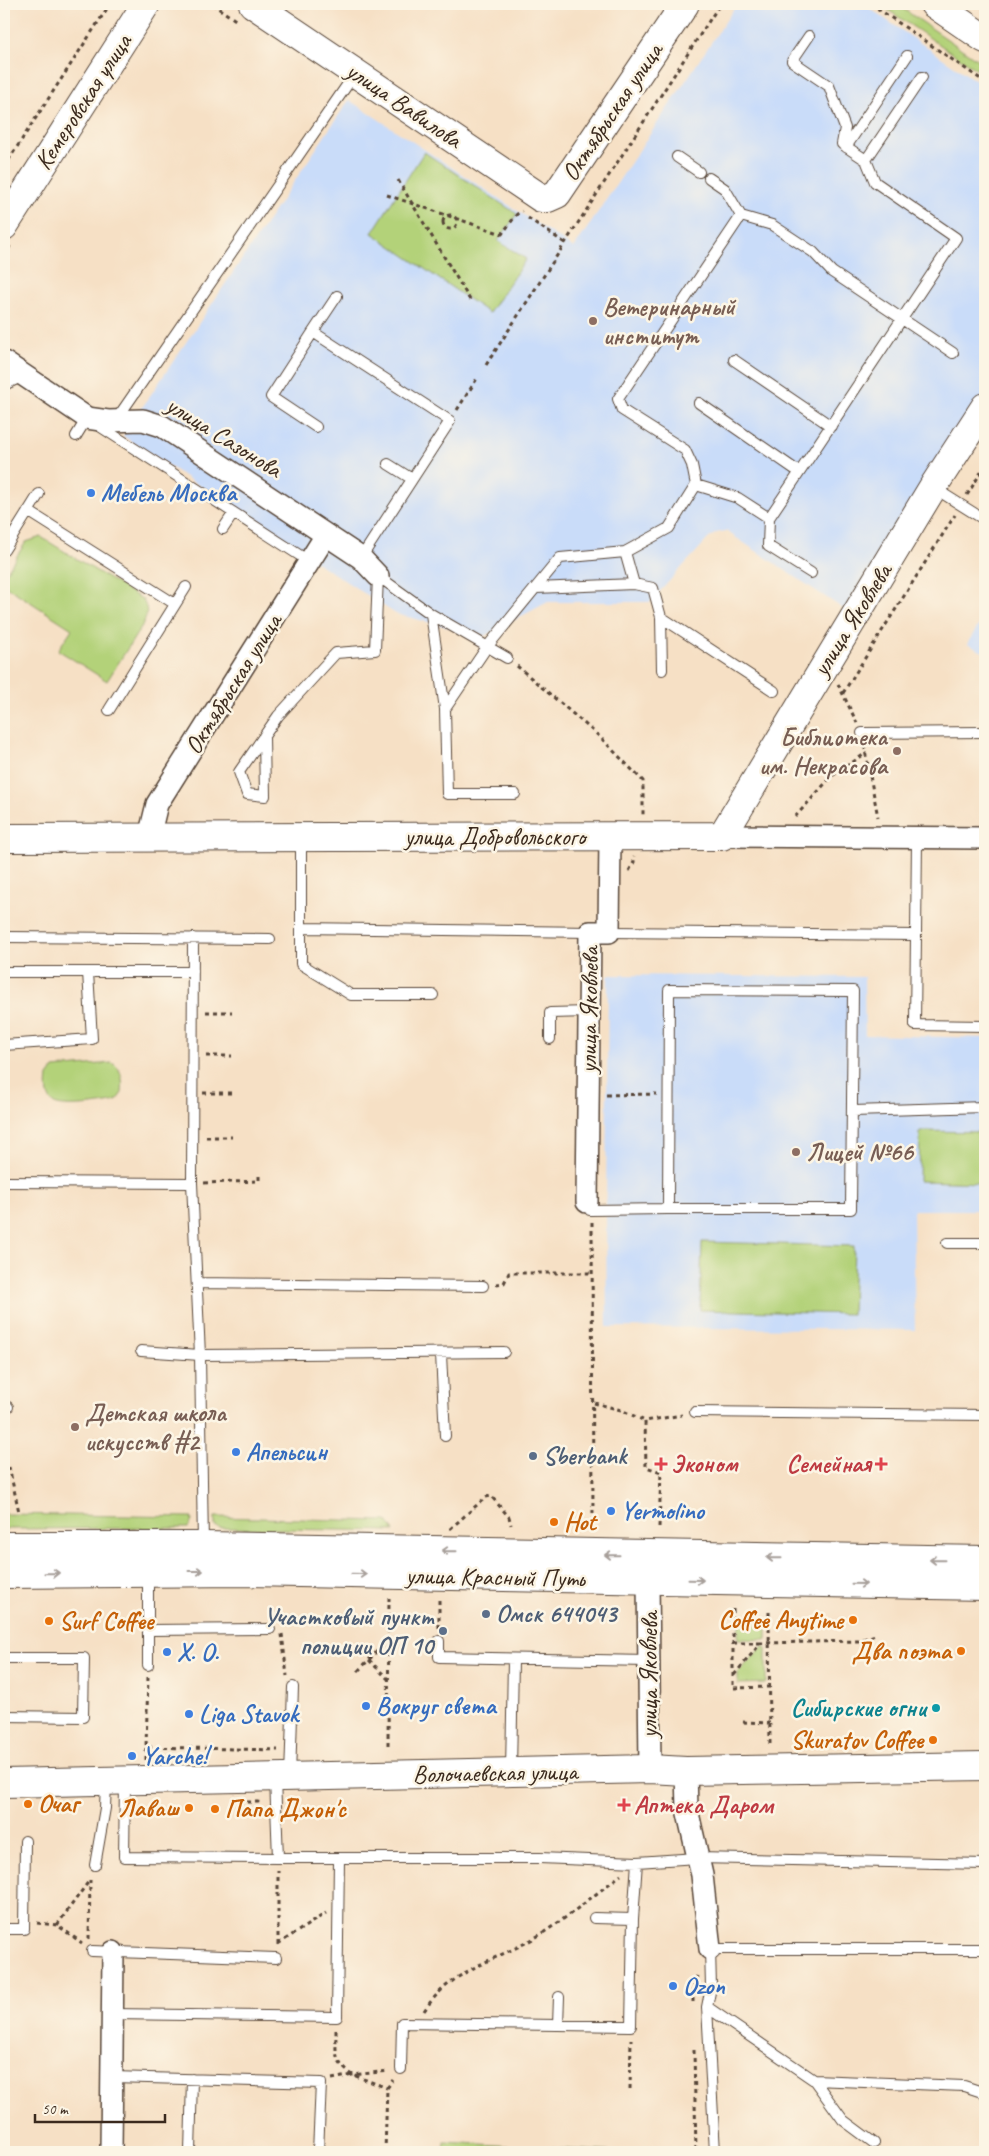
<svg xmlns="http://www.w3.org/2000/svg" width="989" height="2156" viewBox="0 0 989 2156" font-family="Caveat,sans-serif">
	<rect width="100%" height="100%" fill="#fcf5e5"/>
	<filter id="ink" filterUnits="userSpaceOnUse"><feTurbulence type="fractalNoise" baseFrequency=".02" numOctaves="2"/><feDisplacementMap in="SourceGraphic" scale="10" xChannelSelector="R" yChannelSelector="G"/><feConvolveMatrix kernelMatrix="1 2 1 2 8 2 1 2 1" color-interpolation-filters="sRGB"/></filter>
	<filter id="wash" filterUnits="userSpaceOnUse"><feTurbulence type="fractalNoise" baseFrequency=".0096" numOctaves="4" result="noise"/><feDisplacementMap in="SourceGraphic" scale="20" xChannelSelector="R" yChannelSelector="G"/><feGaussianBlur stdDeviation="1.12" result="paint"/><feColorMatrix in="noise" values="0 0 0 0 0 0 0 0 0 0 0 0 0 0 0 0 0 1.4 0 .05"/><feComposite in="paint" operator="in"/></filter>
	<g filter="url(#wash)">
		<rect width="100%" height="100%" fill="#f6e0c5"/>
		<!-- built -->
		<path fill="#c9dcf9" d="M737,4H863L985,87V393L848,612L726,531L716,533L708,539L650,602H548L484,636L396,614L123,436L349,100L574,248Z
			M985,615V653L967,644Z
			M608,975L864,977L865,1035L985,1038V1210H913L915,1330L607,1327L606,1210Z"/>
		<!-- green -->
		<path fill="#b3d279" stroke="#777e4c" d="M879,4H896L985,65V75Z
			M424,152L517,214L498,241L526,259L489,313L372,233Z
			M41,537L142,599C148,608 148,614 143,624L107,681L58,650L72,629L4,585V576L26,542Z
			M112,1063C123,1069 123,1082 122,1093L116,1101C105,1104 61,1110 53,1103C46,1097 47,1084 48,1076L54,1068Z
			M920,1131L985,1132V1183L919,1181Z
			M702,1242L854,1246L852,1314L700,1310Z
			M4,1514L191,1517L192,1521L188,1528L4,1529Z
			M215,1517L387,1521L394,1531L220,1528L215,1526Z
			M739,1614L756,1615V1623H767V1640L738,1639Z
			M762,1647H766V1683L738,1684V1673Z
			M445,2142L617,2152H444Z"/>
	</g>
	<g filter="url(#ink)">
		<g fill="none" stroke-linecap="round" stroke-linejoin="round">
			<defs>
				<path id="lane" d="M846,147L907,56
					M677,157L699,172
					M866,160L922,77
					M709,178L725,189L741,216L772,225L813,252L832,272L953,353
					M741,216L618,399L622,410L685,450L692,465L696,485L738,498L769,518L768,546L811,573
					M313,332L337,296
					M734,360L831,426
					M4,385L23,376
					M699,403L799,472
					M116,420L354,75
					M316,427L271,397L313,332L450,421L361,558
					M76,436L87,418L310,562
					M388,464L412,479
					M934,488L985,520
					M28,511L175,604
					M769,518L956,238L875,182L866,160L842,144L845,128L829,86L792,61L809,36
					M223,529L233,514
					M4,550L39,494
					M625,552L634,584
					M378,576L431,614L507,658
					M536,588L634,584L653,588L661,617L774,691
					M431,614L445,709L447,794H515
					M661,617L662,670
					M445,709L487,647L560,558L625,552L669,528L696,485
					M109,710L186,587
					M862,733L985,732
					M264,736L265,796L247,794L239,772L278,716L336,653L375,650L378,576
					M301,839V928L590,932
					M301,928V964L351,995H433
					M609,932L916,935L917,838
					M916,935L915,1025L985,1026
					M4,937L270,939
					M193,938L192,1183L200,1355L203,1545
					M4,972H193
					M550,1039V1013L589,1012
					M4,1045L92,1039L88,972
					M853,1111L985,1107
					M4,1182L192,1183
					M587,1202L590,1210L668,1209L669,990L853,991L851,1209H668
					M947,1243H985
					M197,1283L483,1286
					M141,1351L200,1355L504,1352
					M441,1354L445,1436
					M4,1407H8
					M695,1412L985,1415
					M148,1575V1665
					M148,1630L270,1629
					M439,1641V1657L648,1661
					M4,1658H84L83,1717L4,1716
					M511,1771L513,1660
					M290,1776L293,1687
					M275,1779L278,1858H540L637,1862L697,1858L985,1864
					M125,1782L124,1857L278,1858
					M95,1865L105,1808L106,1782
					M594,1918L633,1919
					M4,1929H24L25,1841
					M985,1949H710L711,1987L707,2007L814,2080L964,2086L985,2093
					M92,1951L276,1958
					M707,2007L715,2152
					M112,2014L337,2017L339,1859
					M558,2025L559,1997
					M401,2069L402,2023L631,2026L633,1919L637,1862
					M113,2077L321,2083L318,2152
					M814,2080L843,2120L874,2143
					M190,2152L192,2079"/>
				<path id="street" d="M4,362L87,418L108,421L143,420L162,426L361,558L378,576
					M722,836L985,838
					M149,837L157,804L326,535
					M587,1202L590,932H609L610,837
					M648,1580L650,1769
					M686,1771L687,1809L702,1875L710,1949
					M111,2152L113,1952"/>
				<path id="secondary" d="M253,4L541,198H548L557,194L685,4
					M934,4L985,39
					M4,226L146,4
					M4,838L722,836L933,487L985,407
					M4,1783L650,1769L686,1771L985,1766"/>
				<path id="primary" d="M4,1546H203L985,1560
					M4,1574L243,1572L985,1586"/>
			</defs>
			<!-- lane casing -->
			<use href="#lane" stroke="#574537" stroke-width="12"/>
			<!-- street casing -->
			<use href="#street" stroke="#574537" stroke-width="24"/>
			<!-- secondary casing -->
			<use href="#secondary" stroke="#574537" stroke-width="30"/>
			<!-- primary casing -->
			<use href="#primary" stroke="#574537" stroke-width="30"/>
			<!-- path -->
			<path stroke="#574537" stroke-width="3" stroke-dasharray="4 4" stroke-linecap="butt" d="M212,4L237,21
				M871,4L985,82
				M4,167L110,4
				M398,180L470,300
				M387,195L502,234L517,214L522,211
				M443 222a7 7 0 1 1 14 0a7 7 0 1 1-14 0Z
				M528,218L565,243
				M4,256L10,246
				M486,365L720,4
				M457,410L478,377
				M967,495L985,466
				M517,666L600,737L643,781V815
				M838,684L857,723
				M843,693L955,515
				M864,745L878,817
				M795,817L832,776L866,753
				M629,871L634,862V856
				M206,1012H232
				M206,1056H232
				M203,1093H232
				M606,1095L657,1094
				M206,1137H232
				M204,1183L259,1181V1172
				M592,1222L593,1526
				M496,1284L504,1283L509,1273H592
				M594,1403L621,1410L645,1421
				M9,1467L19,1512
				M659,1527L661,1472L646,1467L645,1421L682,1415
				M450,1529L486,1497L491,1496L509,1517L511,1525
				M733,1609V1688L770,1687
				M769,1612L770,1748
				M439,1628V1600
				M282,1634L287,1676
				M733,1643H761
				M369,1660L388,1679
				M358,1671L389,1639
				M734,1675L761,1643L858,1641L875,1635
				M148,1677L146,1747L278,1750
				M743,1722L770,1723
				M388,1745L389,1598
				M146,1760V1747
				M239,1802H258L257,1799
				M37,1923L57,1925L82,1943
				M57,1925L89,1881
				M89,1939L90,1880
				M278,1944L326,1913
				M278,1945V1871
				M693,2002V1988L697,1976
				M424,2011C450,1971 491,1962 531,1940C563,1922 591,1897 621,1875
				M336,2030C336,2053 333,2062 353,2075L389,2071
				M694,2050L696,2152
				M332,2079L353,2075L387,2088
				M630,2089L631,2039
				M385,2152L387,2088L393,2080"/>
			<!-- lane -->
			<use href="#lane" stroke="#fff" stroke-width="10"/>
			<!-- street -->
			<use href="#street" stroke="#fff" stroke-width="21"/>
			<!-- secondary -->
			<use href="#secondary" stroke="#fff" stroke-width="28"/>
			<!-- primary -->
			<use href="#primary" stroke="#fff" stroke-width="28"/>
		</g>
		<!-- one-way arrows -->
		<defs><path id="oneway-shaft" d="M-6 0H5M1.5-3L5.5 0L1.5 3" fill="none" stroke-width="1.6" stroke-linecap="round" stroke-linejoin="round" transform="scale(1.25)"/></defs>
		<g stroke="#a79f9a">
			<use href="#oneway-shaft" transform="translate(449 1551) rotate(-179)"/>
			<use href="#oneway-shaft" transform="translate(612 1555) rotate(-179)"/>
			<use href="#oneway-shaft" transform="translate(774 1558) rotate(-179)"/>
			<use href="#oneway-shaft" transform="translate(937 1560) rotate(-179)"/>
			<use href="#oneway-shaft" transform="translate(196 1571)"/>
			<use href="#oneway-shaft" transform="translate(52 1573) rotate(-1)"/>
			<use href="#oneway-shaft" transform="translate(359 1574) rotate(1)"/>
			<use href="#oneway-shaft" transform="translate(696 1580) rotate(1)"/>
			<use href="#oneway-shaft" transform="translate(859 1584) rotate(1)"/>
		</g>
	</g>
	<!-- markers -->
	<g fill="#8d6e63" stroke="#fcf5e5" stroke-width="2">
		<circle cx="593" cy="321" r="5"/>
		<circle cx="897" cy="751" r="5"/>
		<circle cx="796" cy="1152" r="5"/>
		<circle cx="75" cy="1427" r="5"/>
	</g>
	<g fill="#3f7fe0" stroke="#fcf5e5" stroke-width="2">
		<circle cx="91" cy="493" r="5"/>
		<circle cx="236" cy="1452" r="5"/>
		<circle cx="611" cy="1511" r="5"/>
		<circle cx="167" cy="1652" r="5"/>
		<circle cx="366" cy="1706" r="5"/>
		<circle cx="189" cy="1714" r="5"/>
		<circle cx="132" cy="1756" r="5"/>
		<circle cx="673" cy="1986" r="5"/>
	</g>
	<g fill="#5c6f8a" stroke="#fcf5e5" stroke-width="2">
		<circle cx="533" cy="1456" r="5"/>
		<circle cx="486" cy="1614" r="5"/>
		<circle cx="443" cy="1631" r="5"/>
	</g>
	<g fill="#e0444e" stroke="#fcf5e5" stroke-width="2">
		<path d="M658.5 1456.5h5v5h5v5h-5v5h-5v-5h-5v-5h5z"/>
		<path d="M878.5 1456.5h5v5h5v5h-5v5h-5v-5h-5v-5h5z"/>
		<path d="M621.5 1797.5h5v5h5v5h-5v5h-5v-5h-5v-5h5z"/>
	</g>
	<g fill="#e8710a" stroke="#fcf5e5" stroke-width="2">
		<circle cx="554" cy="1522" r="5"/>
		<circle cx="853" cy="1620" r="5"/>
		<circle cx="49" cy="1621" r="5"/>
		<circle cx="961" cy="1651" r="5"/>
		<circle cx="933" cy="1740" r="5"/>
		<circle cx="28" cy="1804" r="5"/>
		<circle cx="189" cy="1808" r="5"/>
		<circle cx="215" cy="1809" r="5"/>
	</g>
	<circle fill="#0f9aa8" stroke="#fcf5e5" stroke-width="2" cx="936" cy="1708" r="5"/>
	<g text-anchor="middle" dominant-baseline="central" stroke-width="5" stroke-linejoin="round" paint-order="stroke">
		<!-- street labels -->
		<g font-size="25" fill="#3b2a1e" stroke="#fcf5e5">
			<text transform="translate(83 102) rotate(-57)">Кемеровская улица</text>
			<text transform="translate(404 105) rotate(34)">улица Вавилова</text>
			<text transform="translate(612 112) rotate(-56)">Октябрьская улица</text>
			<text transform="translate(224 437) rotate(32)">улица Сазонова</text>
			<text transform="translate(852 620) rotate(-58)">улица Яковлева</text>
			<text transform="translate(233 684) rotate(-58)">Октябрьская улица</text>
			<text x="495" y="837">улица Добровольского</text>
			<text transform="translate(589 1010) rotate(-89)">улица Яковлева</text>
			<text transform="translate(495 1577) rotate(1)">улица Красный Путь</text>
			<text transform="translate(649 1675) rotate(-90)">улица Яковлева</text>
			<text transform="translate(495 1773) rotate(-1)">Волочаевская улица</text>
		</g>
		<!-- education labels -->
		<g font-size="25" font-weight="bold" fill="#785e54" stroke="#fcf5e5" text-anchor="start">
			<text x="603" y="307">Ветеринарный<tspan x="603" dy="29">институт</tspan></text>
			<text x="887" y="737" text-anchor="end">Библиотека<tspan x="887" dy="29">им. Некрасова</tspan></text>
			<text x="806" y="1152">Лицей №66</text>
			<text x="85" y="1413">Детская школа<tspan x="85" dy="29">искусств #2</tspan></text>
		</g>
		<!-- shop labels -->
		<g font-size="25" font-weight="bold" fill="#366cbe" stroke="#fcf5e5" text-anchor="start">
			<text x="101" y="493">Мебель Москва</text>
			<text x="246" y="1452">Апельсин</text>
			<text x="621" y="1511">Yermolino</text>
			<text x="177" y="1652">X. O.</text>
			<text x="376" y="1706">Вокруг света</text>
			<text x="199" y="1714">Liga Stavok</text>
			<text x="142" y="1756">Yarche!</text>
			<text x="683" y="1986">Ozon</text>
		</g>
		<!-- service labels -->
		<g font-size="25" font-weight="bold" fill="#4e5e75" stroke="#fcf5e5" text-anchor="start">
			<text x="543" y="1456">Sberbank</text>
			<text x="496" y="1614">Омск 644043</text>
			<text x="433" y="1617" text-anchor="end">Участковый пункт<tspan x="433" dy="29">полиции ОП 10</tspan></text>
		</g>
		<!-- health labels -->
		<g font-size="25" font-weight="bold" fill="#be3a42" stroke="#fcf5e5" text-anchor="start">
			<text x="671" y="1464">Эконом</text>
			<text x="871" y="1464" text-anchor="end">Семейная</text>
			<text x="634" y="1805">Аптека Даром</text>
		</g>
		<!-- food labels -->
		<g font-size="25" font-weight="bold" fill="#c56008" stroke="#fcf5e5" text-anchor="start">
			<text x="564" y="1522">Hot</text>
			<text x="843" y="1620" text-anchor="end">Coffee Anytime</text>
			<text x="59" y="1621">Surf Coffee</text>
			<text x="951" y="1651" text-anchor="end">Два поэта</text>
			<text x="923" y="1740" text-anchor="end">Skuratov Coffee</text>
			<text x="38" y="1804">Очаг</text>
			<text x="179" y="1808" text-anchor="end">Лаваш</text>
			<text x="225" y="1809">Папа Джон'с</text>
		</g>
		<!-- culture labels -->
		<g font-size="25" font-weight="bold" fill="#0d838f" stroke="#fcf5e5" text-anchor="end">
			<text x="926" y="1708">Сибирские огни</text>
		</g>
	</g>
	<!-- margin -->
	<rect width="989" height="2156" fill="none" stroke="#fcf5e5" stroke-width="20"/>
	<!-- scale -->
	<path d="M35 2114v8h130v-8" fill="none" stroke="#3b2a1e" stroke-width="2.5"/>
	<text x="42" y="2114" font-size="15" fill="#3b2a1e" stroke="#fcf5e5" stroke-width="4" paint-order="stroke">50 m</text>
</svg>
